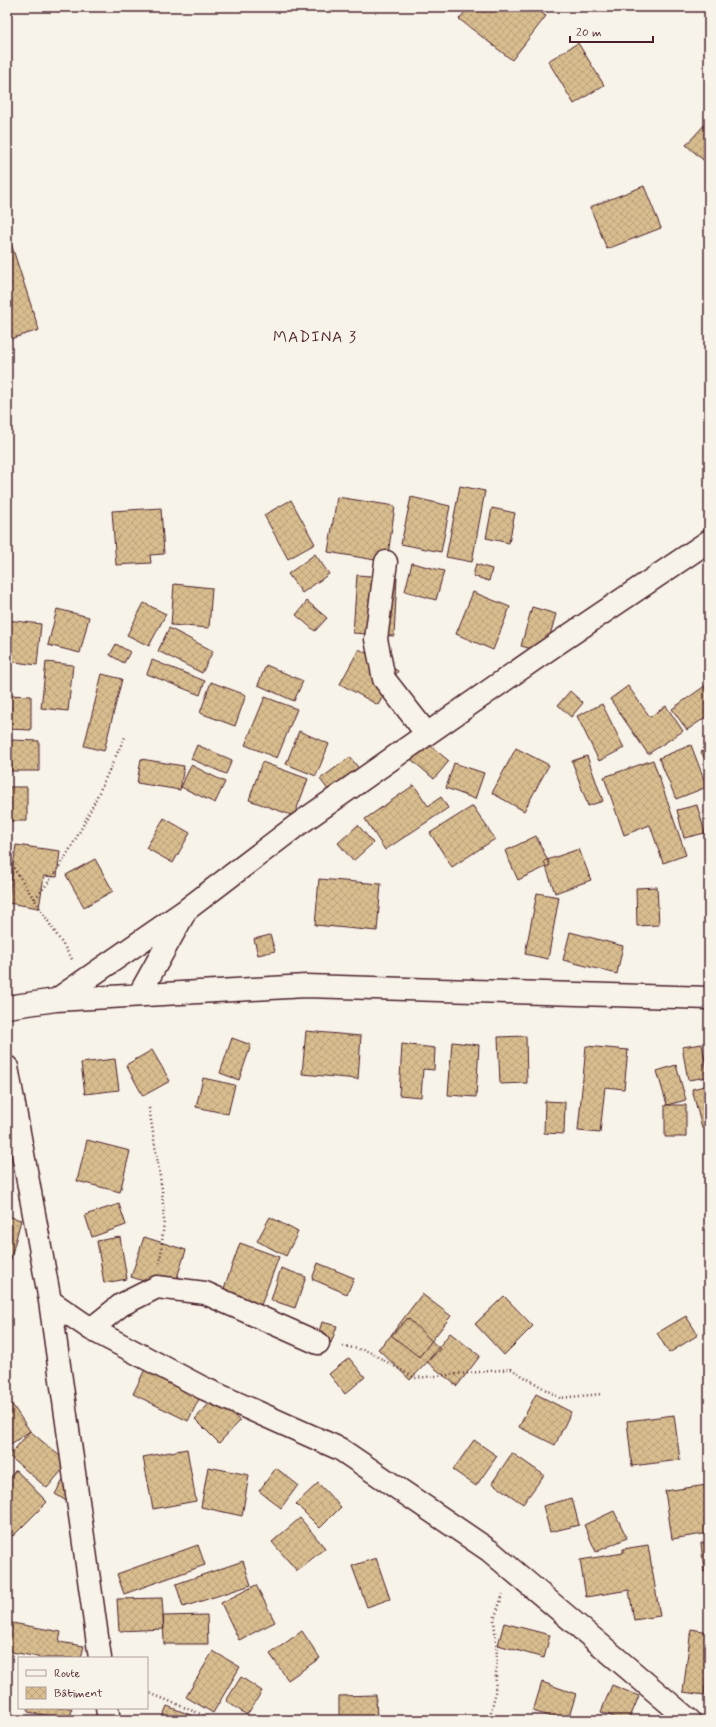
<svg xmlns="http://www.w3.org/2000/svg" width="716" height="1727" viewBox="0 0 716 1727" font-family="Mynerve,sans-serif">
	<defs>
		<pattern id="building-cross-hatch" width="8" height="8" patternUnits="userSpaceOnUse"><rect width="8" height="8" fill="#d8bd8e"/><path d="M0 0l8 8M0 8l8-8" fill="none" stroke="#bba27b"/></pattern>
	</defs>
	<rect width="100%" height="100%" fill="#f7f3e8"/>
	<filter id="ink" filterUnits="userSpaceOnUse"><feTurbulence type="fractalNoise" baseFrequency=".025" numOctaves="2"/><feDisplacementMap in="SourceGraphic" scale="8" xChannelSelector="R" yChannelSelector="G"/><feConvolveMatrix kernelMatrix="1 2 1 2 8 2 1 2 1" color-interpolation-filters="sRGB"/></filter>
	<g filter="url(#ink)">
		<!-- building -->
		<path fill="url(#building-cross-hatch)" stroke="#4a1f2b" d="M469,7H535L546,16L512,60L459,19Z
			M578,43L604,85L574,104L548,61Z
			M707,122L709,123V165L686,145Z
			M644,186L661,228L607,249L590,207Z
			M7,231L39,330L7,340Z
			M460,486L485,491L472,562L446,557Z
			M337,497L395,506L387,562L328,552Z
			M411,497L450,506L441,552L401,544Z
			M291,500L315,544L288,559L264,515Z
			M161,508L164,554L150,555L151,563L116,565L112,511Z
			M492,508L515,513L509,543L486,538Z
			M315,554L329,574L302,593L288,574Z
			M412,563L444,571L436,600L405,591Z
			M476,564L492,569L489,581L473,576Z
			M357,575L397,578L394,636L353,633Z
			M174,584L212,588L209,628L171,625Z
			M473,592L510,607L493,650L456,634Z
			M307,601L327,618L315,631L296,615Z
			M144,603L166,614L149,646L127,635Z
			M532,607L556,614L545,653L521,646Z
			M57,609L89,617L80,653L48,645Z
			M7,620L41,624L37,665L7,661Z
			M169,628L213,651L202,673L158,651Z
			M116,644L130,652L124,663L110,655Z
			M359,649L398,671L378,705L340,684Z
			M152,660L205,681L200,695L147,674Z
			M46,662L73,665L68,711L41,708Z
			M266,665L303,681L294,701L258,685Z
			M102,674L122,679L104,751L84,746Z
			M211,682L246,695L235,726L200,713Z
			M709,683V715L687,730L672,709Z
			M628,686L650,717L666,706L683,731L648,754L610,699Z
			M570,691L583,703L571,717L558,705Z
			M7,695L31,696V730L7,729Z
			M265,697L297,709L277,758L245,745Z
			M602,704L624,748L599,761L577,716Z
			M299,731L329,744L316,776L286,764Z
			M421,738L449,761L434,779L406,755Z
			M11,740L39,741V771H11Z
			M197,745L232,760L226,774L191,759Z
			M691,745L707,787L676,799L659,758Z
			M516,748L549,765L524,811L492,793Z
			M709,748V766L701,752Z
			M587,756L603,801L588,806L572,761Z
			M350,757L364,775L334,798L320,779Z
			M141,759L184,766L180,790L137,783Z
			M653,760L686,855L663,863L650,825L624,835L604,777Z
			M262,762L308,779L294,816L249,800Z
			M454,763L484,773L475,799L446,788Z
			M191,765L225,782L215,803L181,787Z
			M414,785L428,806L441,797L448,808L385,850L365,819Z
			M9,787H27V821H9Z
			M697,805L705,833L684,838L677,810Z
			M473,806L495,839L452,867L430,833Z
			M164,818L190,833L173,863L146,848Z
			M358,825L373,843L353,861L338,843Z
			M536,836L550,865L518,880L505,851Z
			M16,845L60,851L57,877L44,876L39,908L8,903Z
			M579,849L591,880L555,893L544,861Z
			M95,859L113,891L84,907L66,875Z
			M319,879L381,884L377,931L315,925Z
			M657,887L659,925L637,926L636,888Z
			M537,893L559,897L548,959L525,954Z
			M570,932L623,946L617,974L563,960Z
			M270,935L275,951L258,955L254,939Z
			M306,1031L361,1036L358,1079L302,1074Z
			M526,1036L527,1083L500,1084L498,1037Z
			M232,1038L251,1045L239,1080L220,1073Z
			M452,1042L479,1045L476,1097L448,1095Z
			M402,1044L435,1048L434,1070L423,1069L421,1097L399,1095Z
			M702,1044L708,1077L688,1080L682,1047Z
			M586,1046L628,1050L624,1089L605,1087L600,1133L578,1131Z
			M152,1050L170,1081L143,1096L126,1065Z
			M115,1059L119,1090L85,1094L81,1063Z
			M676,1065L686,1100L667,1105L657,1071Z
			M203,1078L235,1085L228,1114L196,1107Z
			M709,1085V1126L702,1128L692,1089Z
			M545,1101L565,1102L564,1134L544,1133Z
			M665,1105H686V1137H665Z
			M87,1140L130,1151L120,1192L77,1181Z
			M119,1204L126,1225L92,1237L85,1215Z
			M7,1216L21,1220L8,1269L7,1268Z
			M270,1217L298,1232L286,1256L257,1241Z
			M120,1237L127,1279L104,1283L97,1241Z
			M144,1237L186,1250L173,1290L131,1277Z
			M240,1243L279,1257L261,1305L223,1291Z
			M318,1263L354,1278L347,1294L312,1279Z
			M281,1268L306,1277L295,1308L271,1300Z
			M422,1294L451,1316L419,1357L391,1335Z
			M504,1296L533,1326L504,1355L475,1324Z
			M686,1316L698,1335L669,1353L657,1333Z
			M408,1318L440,1349L410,1380L378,1349Z
			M322,1322L337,1326L331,1343L317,1338Z
			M450,1333L480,1356L457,1386L427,1362Z
			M349,1358L365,1377L345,1394L329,1374Z
			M147,1365L202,1393L188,1421L133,1394Z
			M536,1394L571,1412L555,1445L519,1427Z
			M7,1397L30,1431L8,1446L7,1443Z
			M215,1397L240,1421L219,1443L195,1419Z
			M674,1415L680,1460L632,1466L627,1421Z
			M30,1431L68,1463L47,1488L9,1456Z
			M474,1440L497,1456L476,1486L453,1470Z
			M187,1449L196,1501L153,1509L143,1457Z
			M512,1453L544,1475L523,1504L492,1483Z
			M208,1467L249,1475L242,1516L201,1507Z
			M70,1468L88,1478L73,1505L55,1494Z
			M276,1468L298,1485L281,1508L259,1491Z
			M16,1470L47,1502L13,1536L7,1531V1480Z
			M318,1483L341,1507L320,1528L296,1504Z
			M707,1485L709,1533L672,1539L665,1491Z
			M572,1498L579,1525L550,1532L543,1506Z
			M614,1511L627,1538L596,1552L584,1525Z
			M300,1518L325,1548L297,1571L272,1542Z
			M709,1542V1571L704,1572L701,1543Z
			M198,1545L205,1565L124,1594L117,1574Z
			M648,1545L660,1616L634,1620L629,1590L586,1597L580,1560L623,1553V1549Z
			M376,1558L390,1599L367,1607L352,1566Z
			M243,1561L251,1585L183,1607L176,1584Z
			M256,1585L275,1622L239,1640L221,1603Z
			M162,1598L164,1629L119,1631L117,1599Z
			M207,1615L208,1644H164L163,1616Z
			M7,1622L61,1632L59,1642L84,1646L81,1658H38V1657L7,1651Z
			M504,1623L550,1635L544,1658L498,1645Z
			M691,1629L709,1632V1659L704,1695L683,1692Z
			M302,1631L320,1658L288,1680L270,1654Z
			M213,1651L240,1667L213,1713L186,1697Z
			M241,1677L262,1691L247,1715L226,1701Z
			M542,1682L576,1694L568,1720H561L533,1711Z
			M612,1685L639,1696L629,1720H621L601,1712Z
			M376,1695L377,1720H339V1696Z
			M167,1706L196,1717L195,1720H161Z
			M28,1708H72L70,1720L28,1712Z"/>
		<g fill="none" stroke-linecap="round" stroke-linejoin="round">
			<defs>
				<path id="minor" d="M386,562L376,639L384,679L427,734
					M139,995L184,914
					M56,1000L186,910L296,826L427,734L552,647L709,541
					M7,1007L56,1000L306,986L709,998
					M7,1067L50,1301L100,1658
					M50,1301L91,1329L203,1388L340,1449L490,1551L689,1720
					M91,1329L121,1305L157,1287L205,1293L318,1343
					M107,1708L109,1720"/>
			</defs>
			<!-- minor casing -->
			<use href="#minor" stroke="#4a1f2b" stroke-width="25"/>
			<!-- path -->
			<path stroke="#4a1f2b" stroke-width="2.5" stroke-dasharray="1 3" stroke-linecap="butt" d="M7,858L34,899
				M72,959L34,899C74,857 99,789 125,737
				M149,1108L162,1189L164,1221L160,1263
				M343,1346L368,1351L415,1378L511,1369L560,1398L602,1394
				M147,1692L215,1720
				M489,1720L495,1695L497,1655L494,1619L503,1594"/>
			<!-- minor -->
			<use href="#minor" stroke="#f7f3e8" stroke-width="22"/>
		</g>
	</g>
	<g text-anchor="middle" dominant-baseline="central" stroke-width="3" stroke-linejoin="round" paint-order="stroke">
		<!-- neighbourhood labels -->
		<g font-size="16" letter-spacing="1" fill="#4a1f2b" stroke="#f7f3e8">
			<text x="315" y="337">MADINA 3</text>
		</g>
	</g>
	<!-- margin -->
	<rect width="716" height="1727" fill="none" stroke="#f7f3e8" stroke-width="24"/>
	<rect x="12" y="12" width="692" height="1703" fill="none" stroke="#4a1f2b" stroke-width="1.5" filter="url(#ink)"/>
	<!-- legend -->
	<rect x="18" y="1657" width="130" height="52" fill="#f7f3e8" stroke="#b29e9c"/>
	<rect x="26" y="1670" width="20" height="6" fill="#f7f3e8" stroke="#b29e9c"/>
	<text x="54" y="1677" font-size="12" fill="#4a1f2b">Route</text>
	<rect x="26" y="1687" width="20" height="12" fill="url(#building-cross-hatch)" stroke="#b29e9c"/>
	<text x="54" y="1697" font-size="12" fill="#4a1f2b">Bâtiment</text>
	<!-- scale -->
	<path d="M570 36v6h83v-6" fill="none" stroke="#4a1f2b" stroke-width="2"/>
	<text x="576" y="36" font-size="12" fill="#4a1f2b" stroke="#f7f3e8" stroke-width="3" paint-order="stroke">20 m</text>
</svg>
